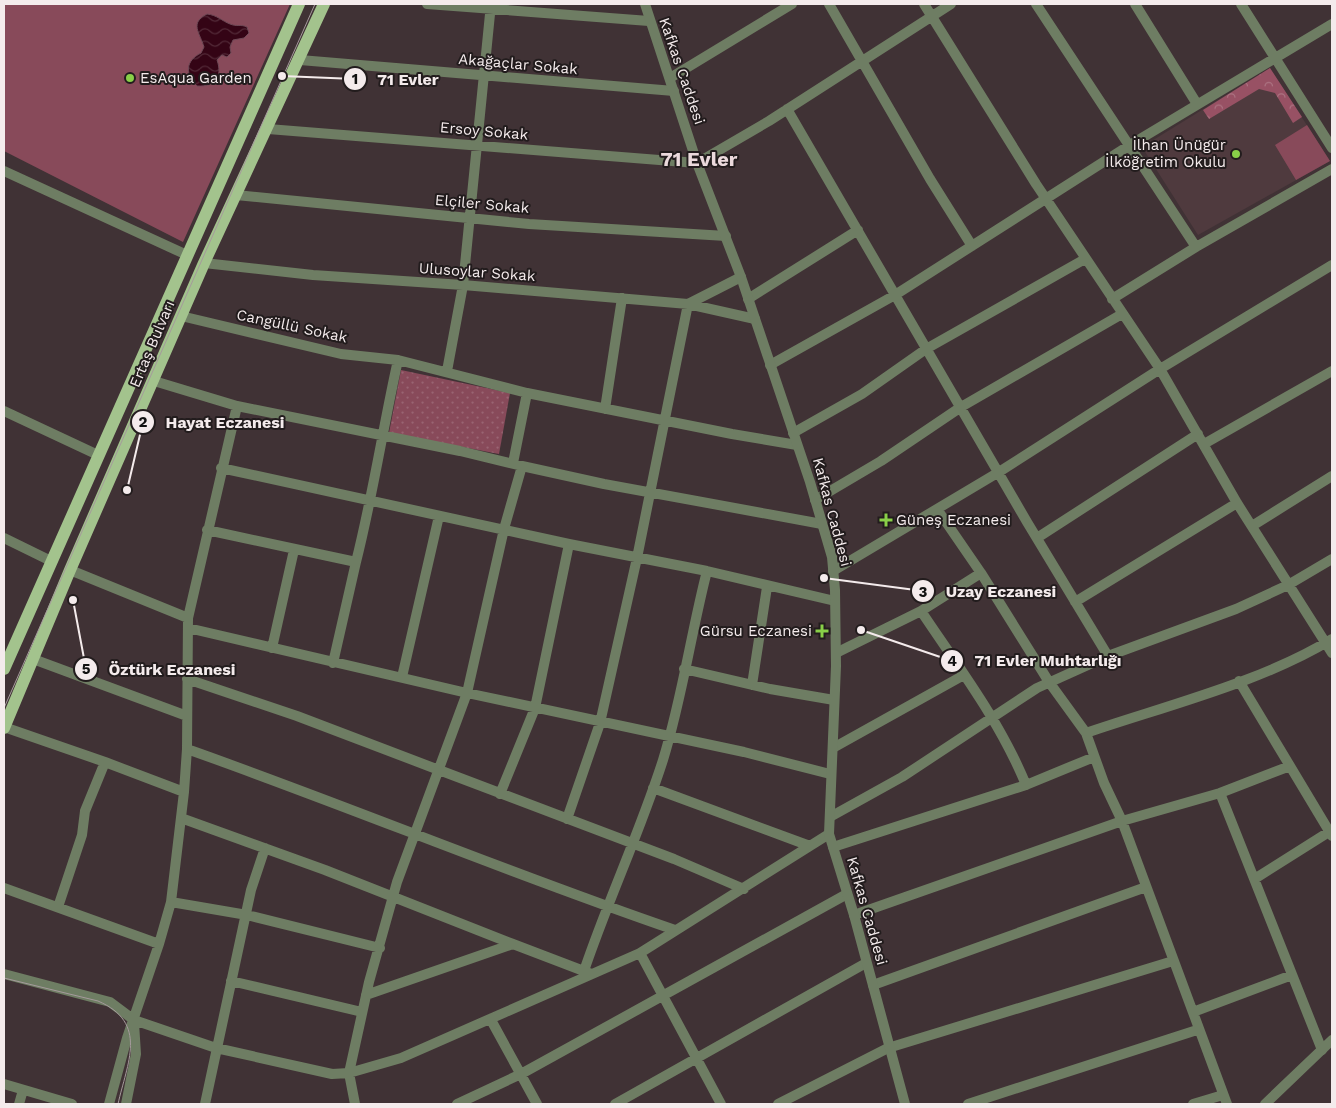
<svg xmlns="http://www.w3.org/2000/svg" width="1336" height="1108" viewBox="0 0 1336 1108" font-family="'Work Sans',sans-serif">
	<defs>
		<pattern id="forest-crowns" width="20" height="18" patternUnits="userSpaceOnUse" patternTransform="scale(1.25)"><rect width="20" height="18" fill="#985164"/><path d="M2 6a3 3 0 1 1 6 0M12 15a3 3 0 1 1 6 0" fill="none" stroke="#ac7382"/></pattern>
		<pattern id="park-dots" width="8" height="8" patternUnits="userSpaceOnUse" patternTransform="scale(1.25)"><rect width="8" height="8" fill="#884a5a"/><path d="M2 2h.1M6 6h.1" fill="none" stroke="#996472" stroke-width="1.8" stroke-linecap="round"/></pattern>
		<pattern id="water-waves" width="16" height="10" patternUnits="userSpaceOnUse" patternTransform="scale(1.25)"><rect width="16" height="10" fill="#340415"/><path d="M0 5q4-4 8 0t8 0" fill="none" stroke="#522937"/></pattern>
	</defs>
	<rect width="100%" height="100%" fill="#403235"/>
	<!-- built -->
	<path fill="#4f3a3e" d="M1270,68L1330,161L1198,235L1142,147Z"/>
	<!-- green -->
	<path fill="#884a5a" d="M4,4H290L183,242L4,151Z
		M1307,125L1330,161L1296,180L1275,145Z"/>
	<!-- forest -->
	<path fill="url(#forest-crowns)" d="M1270,68L1302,117L1293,123L1275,93L1259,89L1209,119L1203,110Z"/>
	<!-- park -->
	<path fill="url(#park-dots)" d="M401,370L510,393L499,454L389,433Z"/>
	<!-- water -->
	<path fill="url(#water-waves)" stroke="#6e4956" d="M207,14C217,15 222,21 230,24C237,27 241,24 247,27L249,33L244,38L233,40L230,47L231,53L227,57L222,55L217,60C223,77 215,87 197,86C185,74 185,61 201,53L204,47C200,33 189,23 207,14Z"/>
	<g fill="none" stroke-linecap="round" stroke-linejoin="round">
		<!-- minor -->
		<path stroke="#6e7d63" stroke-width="10" d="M427,4L649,21
			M829,4L930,179L972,246
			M924,4L1036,184L1160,369L1237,503L1332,653
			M1036,4L1196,247
			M1135,4L1197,104
			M1241,4L1332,148
			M300,60L674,91
			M670,78L792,4
			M787,109L1027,522L1108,656L1037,688L902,777L830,817
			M268,129L697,163L769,121L951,4
			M4,171L187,255
			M236,195L529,224L726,236
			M204,263L313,275L463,285L688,304L741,277
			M748,299L858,230
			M1112,299L1196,247L1332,169
			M181,316L341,354L398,360
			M770,365L895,295L1130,145L1332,24
			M447,371L463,285L491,4
			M154,381L237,406L188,618
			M237,406L460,451L522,466
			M605,409L622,298
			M4,411L98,455
			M793,433L862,394L926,349L1085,259
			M1204,444L1332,371
			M513,463L527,393
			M221,468L569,544L707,571L835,601
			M815,500L881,461L961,407L1122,314
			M937,509L981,573
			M1252,526L1332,476
			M207,530L356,562L333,663
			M4,538L51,561
			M1037,538L1198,434
			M356,562C373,495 383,427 398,360L527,393L732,434L797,445
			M70,570L188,618L187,749L184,792
			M833,571L999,472L1160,369L1332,265
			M1075,602L1237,503
			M921,611L981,573L1049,682L1086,733L1104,783L1122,821L1220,793L1290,766
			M188,628L467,693L744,752L830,774
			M272,648L294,550
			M836,653L921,611C959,668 1000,721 1026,785
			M1108,656L1236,609L1288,585L1332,559
			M33,659L187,716
			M684,669L770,689L834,700
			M402,677L439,516
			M187,679L297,716L439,770L674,859L744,889
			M1239,681L1332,836
			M752,685L767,587
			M4,727L105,762
			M1086,733C1165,706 1262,682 1332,639
			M833,748L964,675
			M187,749C351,807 511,874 675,930
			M653,788L810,846
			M1220,793L1322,1050
			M500,794L535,708L569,544
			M181,818L325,870L513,944
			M567,819L600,723L637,558L688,304L755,319
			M833,847L1026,785L1094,757
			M1256,878L1332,830
			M4,888L159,944L127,1038L109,1104
			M171,902L247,915L380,948
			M58,907L82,835L85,811L105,762L184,792L171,902L159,944
			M854,915L1122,821L1227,1104
			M640,953L721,1104
			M584,971C608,900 640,832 663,760C682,699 691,633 707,571
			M4,974L110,1002L134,1020L216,1048L332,1074L349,1073L401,1058L640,953L829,834
			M231,981L362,1012
			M873,985L1146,887
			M366,995L513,944L589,973
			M1193,1012L1292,975
			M491,1020L537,1104
			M4,1084L72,1104
			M19,1104L23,1090
			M126,1104L136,1054L134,1023
			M205,1104L251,890L265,848
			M355,1104L349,1073L369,982L397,882L467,693L504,529L522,466L604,484L822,524
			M457,1104L521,1074L847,894
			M615,1104L866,963
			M778,1104L888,1048L1173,961
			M968,1104L1197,1030
			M1193,1104L1223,1095"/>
		<!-- tertiary -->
		<path stroke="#6e7d63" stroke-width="10" d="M645,4L697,163L741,277L810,482L832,557L835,590L836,666L829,834L854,915L905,1104
			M1265,1104L1332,1040"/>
		<!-- primary -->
		<path stroke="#a3c38d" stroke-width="12" d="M4,669L299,4
			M4,728L70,570L204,263L324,4"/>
		<!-- tram -->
		<path stroke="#a59a9c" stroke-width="1" d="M4,708L315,4
			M4,978L98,1001C149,1023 127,1063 118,1104"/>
	</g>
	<!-- markers -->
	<g fill="#89cf48" stroke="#221c1d" stroke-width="2">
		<circle cx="130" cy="78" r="5"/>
		<circle cx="1236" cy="154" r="5"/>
		<path d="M883.5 512.5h5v5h5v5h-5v5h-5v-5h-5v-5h5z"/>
		<path d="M819.5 623.5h5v5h5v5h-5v5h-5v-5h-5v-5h5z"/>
	</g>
	<g text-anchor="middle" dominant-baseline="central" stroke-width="4" stroke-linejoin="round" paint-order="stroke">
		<!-- street labels -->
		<g font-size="15" fill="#f4ebec" stroke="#221c1d">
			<text transform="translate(518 64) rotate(5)">Akağaçlar Sokak</text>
			<text transform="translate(682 71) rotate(71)">Kafkas Caddesi</text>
			<text transform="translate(484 131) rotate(5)">Ersoy Sokak</text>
			<text transform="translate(482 204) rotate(5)">Elçiler Sokak</text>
			<text transform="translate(477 272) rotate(4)">Ulusoylar Sokak</text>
			<text transform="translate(292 326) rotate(12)">Cangüllü Sokak</text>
			<text transform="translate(152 344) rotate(-67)">Ertaş Bulvarı</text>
			<text transform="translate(832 512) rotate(75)">Kafkas Caddesi</text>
			<text transform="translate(867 911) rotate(74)">Kafkas Caddesi</text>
		</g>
		<!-- poi labels -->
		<g font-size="15" fill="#f4ebec" stroke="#221c1d" text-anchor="start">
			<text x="140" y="78">EsAqua Garden</text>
			<text x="1226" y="145" text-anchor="end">İlhan Ünügür<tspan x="1226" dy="17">İlköğretim Okulu</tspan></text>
			<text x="896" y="520">Güneş Eczanesi</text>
			<text x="812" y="631" text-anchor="end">Gürsu Eczanesi</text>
		</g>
		<!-- district labels -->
		<g font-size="20" font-weight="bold" fill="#ebd9dc" stroke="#221c1d">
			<text x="699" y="159">71 Evler</text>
		</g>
	</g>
	<!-- callouts -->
	<path fill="none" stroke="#f4ebec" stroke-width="2" d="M282 76L355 79M127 490L143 422M824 578L923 591M861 630L952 661M73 600L86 669"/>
	<g fill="#f4ebec" stroke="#221c1d" stroke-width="2">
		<circle cx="282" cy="76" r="5"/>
		<circle cx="127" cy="490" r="5"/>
		<circle cx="824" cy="578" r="5"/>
		<circle cx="861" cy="630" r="5"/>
		<circle cx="73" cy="600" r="5"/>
		<circle cx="355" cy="79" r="12"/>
		<circle cx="143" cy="422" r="12"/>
		<circle cx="923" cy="591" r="12"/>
		<circle cx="952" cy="661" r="12"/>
		<circle cx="86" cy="669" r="12"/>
	</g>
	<g font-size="15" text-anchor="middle" font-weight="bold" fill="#111">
		<text x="355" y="84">1</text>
		<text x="143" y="427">2</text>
		<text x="923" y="597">3</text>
		<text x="952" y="666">4</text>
		<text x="86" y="674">5</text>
	</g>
	<g font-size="16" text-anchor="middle" font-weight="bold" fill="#f4ebec" stroke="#221c1d" stroke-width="4" stroke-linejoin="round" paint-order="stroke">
		<text x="408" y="85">71 Evler</text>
		<text x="225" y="428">Hayat Eczanesi</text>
		<text x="1001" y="597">Uzay Eczanesi</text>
		<text x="1048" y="666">71 Evler Muhtarlığı</text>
		<text x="172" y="675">Öztürk Eczanesi</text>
	</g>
	<!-- border -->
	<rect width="1336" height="1108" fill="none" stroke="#f4ebec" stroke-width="10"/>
</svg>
